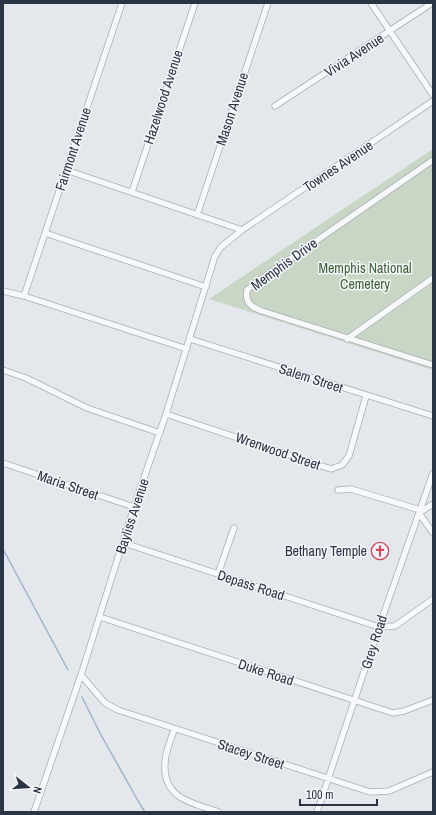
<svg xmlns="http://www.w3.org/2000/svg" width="436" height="815" viewBox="0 0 436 815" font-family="'Archivo Narrow',sans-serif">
	<rect width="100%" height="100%" fill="#e4e7ec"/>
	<!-- green -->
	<path fill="#c9d6c5" d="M433,149V370L209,299Z"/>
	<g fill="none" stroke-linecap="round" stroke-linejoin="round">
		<!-- stream -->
		<path stroke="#9fb4cc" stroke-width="1.5" d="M3,549L68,670
			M82,697L101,735L141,806L145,812"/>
		<defs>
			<path id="minor" d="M371,3L433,95
				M275,106L432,3
				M433,160L254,284L247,290C245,303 251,307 262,311L433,365
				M66,170L242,230
				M132,192L195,3
				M197,215L268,3
				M45,233L206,287
				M3,291L24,296L187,349
				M24,296L122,3
				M190,339L433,416
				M347,339L433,278
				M3,370L26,378L87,408L160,433
				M166,414L331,469L342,465L349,456L366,396
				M3,463L134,507
				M338,490L351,489L420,510
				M433,504L419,513L433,533
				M124,543L379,627L395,626L433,599
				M218,574L234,528
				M100,617L393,713L404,711L433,700
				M81,675L105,703L118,710L370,792L389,791L433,772
				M174,730C171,740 165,752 165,763C162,799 193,803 219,812
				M34,812L81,675L134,507L166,414L215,256L221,247L242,230L433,101
				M317,812L379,627L433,473"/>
		</defs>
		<!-- minor casing -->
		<use href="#minor" stroke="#a9aeb7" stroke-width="7"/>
		<!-- minor -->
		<use href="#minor" stroke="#f7f8fa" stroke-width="5.5"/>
	</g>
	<!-- icons -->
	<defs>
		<symbol id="church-ring" viewBox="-11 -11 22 22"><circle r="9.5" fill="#f4f6f9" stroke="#d1495b" stroke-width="1.5"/><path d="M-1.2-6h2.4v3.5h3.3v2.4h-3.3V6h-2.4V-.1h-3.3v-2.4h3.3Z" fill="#d1495b"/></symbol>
	</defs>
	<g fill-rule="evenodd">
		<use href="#church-ring" x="370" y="541" width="20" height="20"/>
	</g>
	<g text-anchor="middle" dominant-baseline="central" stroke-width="3" stroke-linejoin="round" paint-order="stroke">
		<!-- street labels -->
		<g font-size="14" fill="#2b3445" stroke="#f4f6f9">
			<text transform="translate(354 55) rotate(-33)">Vivia Avenue</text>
			<text transform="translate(163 97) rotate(-72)">Hazelwood Avenue</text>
			<text transform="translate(232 109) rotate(-72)">Mason Avenue</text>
			<text transform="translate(73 149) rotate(-72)">Fairmont Avenue</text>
			<text transform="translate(338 166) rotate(-34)">Townes Avenue</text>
			<text transform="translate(284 264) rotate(-36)">Memphis Drive</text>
			<text transform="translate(311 378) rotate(18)">Salem Street</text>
			<text transform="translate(278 451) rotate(19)">Wrenwood Street</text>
			<text transform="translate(68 485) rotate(19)">Maria Street</text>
			<text transform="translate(132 516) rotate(-72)">Bayliss Avenue</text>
			<text transform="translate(251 585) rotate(18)">Depass Road</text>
			<text transform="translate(374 642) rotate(-72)">Grey Road</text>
			<text transform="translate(266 672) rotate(18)">Duke Road</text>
			<text transform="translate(251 754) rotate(18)">Stacey Street</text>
		</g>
		<!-- park labels -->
		<g font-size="14" fill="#3f6138" stroke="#f4f6f9">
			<text x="365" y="268">Memphis National<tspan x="365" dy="16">Cemetery</tspan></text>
		</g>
		<!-- poi labels -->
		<g font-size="14" fill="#2b3445" stroke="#f4f6f9" text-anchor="end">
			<text x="367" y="551">Bethany Temple</text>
		</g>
	</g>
	<!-- border -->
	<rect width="436" height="815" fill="none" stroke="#2b3445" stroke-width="8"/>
	<!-- north arrow -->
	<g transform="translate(28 787) rotate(107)" stroke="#f4f6f9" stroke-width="3" paint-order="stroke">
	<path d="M0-3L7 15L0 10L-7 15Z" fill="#2b3445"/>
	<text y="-6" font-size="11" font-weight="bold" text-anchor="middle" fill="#2b3445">N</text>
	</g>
	<!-- scale -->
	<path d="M300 799v6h77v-6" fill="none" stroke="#2b3445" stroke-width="2"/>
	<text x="306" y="799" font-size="12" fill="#2b3445" stroke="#f4f6f9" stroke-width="3" paint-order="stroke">100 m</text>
</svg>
